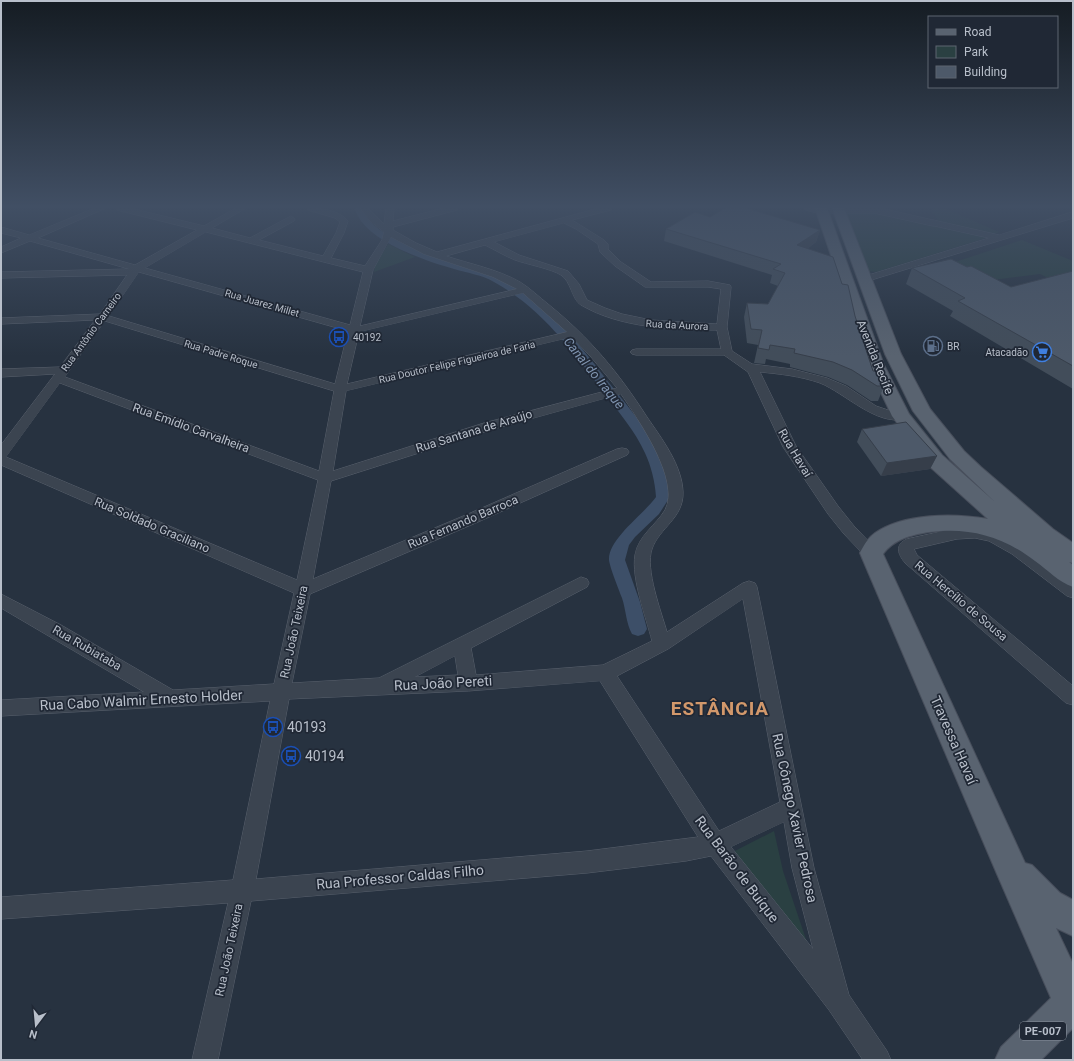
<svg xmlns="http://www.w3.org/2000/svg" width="1074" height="1061" viewBox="0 0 1074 1061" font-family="Roboto,sans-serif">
	<rect width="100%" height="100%" fill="#273240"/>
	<!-- green -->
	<path fill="#2a4042" d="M842,208H859L983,236L986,238L876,272L867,271Z
		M931,208H944L999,232L993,234L939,222Z
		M1022,240L1073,261V284H1061L1040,274L977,282L946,265Z
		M388,244L415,257L374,272L375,266Z
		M774,831L783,871L815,966L731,853Z"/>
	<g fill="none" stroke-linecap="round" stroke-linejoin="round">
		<!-- canal -->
		<path fill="#3d4f68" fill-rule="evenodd" d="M354,208H362C364,211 365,216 368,219C385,240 436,258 462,265C475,269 488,271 500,277C548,301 581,347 614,389C630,409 647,429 659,453C665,467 669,482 670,497L659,514L635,537L629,545L625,560L640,602L647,629L644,634L638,636L632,634C626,623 626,610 622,598C619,590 610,568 609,560C608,539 644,514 656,497C655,481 651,466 645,453C635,431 620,414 606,395C574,353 542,308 494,282C482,275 468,273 454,269C426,261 379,245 361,221C358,217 356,212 354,208Z"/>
		<defs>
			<path id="minor" d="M95,208H106L38,238L135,265L197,230L117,210L116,208H130L204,226L236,208H246L212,228L250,238L291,216L295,219L294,221L259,240L323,256L336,233L340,222L335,218L308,210L307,208C321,208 339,210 348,221L344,233L331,258L365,266L382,240L384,232L370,221L360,208H368L384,224L386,208H394L393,221L444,208H458L457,210L393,227V230L416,243L437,252L599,208H612L611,210L572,220L604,240L608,244V249L621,262L651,282L708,281L730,285L731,287L727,327L732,351L752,364L792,369L827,378L846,386L876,406L891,411L905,413L907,416L905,419C876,426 845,393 820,383C800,376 780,374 760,372L796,446L838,506L854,526L876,549L879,553L876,557L871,559L866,557L844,534L828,514L783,447L748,372L724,355H636L632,354L630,352L632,350L636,349H721L717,330C673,330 620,328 581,305C572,300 571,281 561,275C552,269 526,264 515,260C505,256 495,250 485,245L446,256C470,264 497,269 520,282C530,288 539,297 548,304C590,338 618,372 647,417C662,439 682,465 683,492C684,518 659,528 652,549C645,569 661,611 667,632L743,583L749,581L755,583L757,587L814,868L849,995L887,1051L891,1060H863L829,1010L711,856L686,861L587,873L251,901L218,1060H192L228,903L1,919V897L233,880L270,701L1,716V700L144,692L1,608V594L61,625L173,690L274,684L294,593L1,465V445L55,374L1,377V369L60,367L95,320L1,324V318L100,314L127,275L1,278V272L129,269L30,241L1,253V247L21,238L1,233V227L29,235ZM564,223L576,229L598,244L600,252L615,266L645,287H708L721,289L717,324L651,320L622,314L605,308L587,300L579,284L568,271L519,255L494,242ZM206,232L363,272L350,325L145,268ZM391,237L424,254L493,277L517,289L360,326L373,270ZM139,272L348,331L335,384L109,316ZM523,293L567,332L347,384L359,332ZM105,321L334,391L319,471L65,377ZM572,337L591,357L617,388L484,423L333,471L346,391ZM60,383L318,480L297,580L6,457ZM621,394C638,419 681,480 665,510C656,525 638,536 635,555C631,578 646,617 652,641L603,665L476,675L471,648L587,587L589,583L587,579L581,577L379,678L292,683L310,594L478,522L627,455L629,452L627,449L622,448L617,449L468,514L313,579L331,481L494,429ZM743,599L780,802L719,831L617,676L668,649ZM455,656L458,675L415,677ZM600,681L698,837L587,851L256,879L289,699L468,691ZM784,822L792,868L813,949L731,847Z
				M1073,212V218L868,281H862L860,279L862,277L989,238L930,225L929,223L930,221L933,220L999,235Z
				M957,528C1007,524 1036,556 1073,583V598L1067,596L1012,554L989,541L975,538L957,539L914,549L917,555L1073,686V705L1066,703L905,563C898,554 894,545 907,539Z"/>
			<path id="tertiary" d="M817,208H880L937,221L938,223L933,226L874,213H821L817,212L816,210Z"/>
			<path id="secondary" d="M803,208H825L827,210L825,212L821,214L805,210Z"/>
			<path id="primary" d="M815,208H827L884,365L909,414L942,455L995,502L950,459L913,411L885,354L832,208H844L901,354L930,409L964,451L981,467L1053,529L1073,543V563L1069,562L1073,565V587C1058,582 1048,570 1035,561C1002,536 970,527 929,532C911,535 894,539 883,554L1025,863L1032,865L1060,893L1073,900V936L1056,928L1073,964V1028L1041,1060H995L1001,1047L1051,998L997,874L860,553C863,546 868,538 875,533C904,513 954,513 988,519L928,465L892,416L868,365Z"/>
		</defs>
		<!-- minor casing -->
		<use href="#minor" stroke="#59616d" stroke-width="1"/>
		<!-- tertiary casing -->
		<use href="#tertiary" stroke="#59616d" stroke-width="1"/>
		<!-- secondary casing -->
		<use href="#secondary" stroke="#59616d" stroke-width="1"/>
		<!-- primary casing -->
		<use href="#primary" stroke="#484f5c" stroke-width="2"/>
		<!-- minor -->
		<use href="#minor" fill="#3b4450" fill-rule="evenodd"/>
		<!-- tertiary -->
		<use href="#tertiary" fill="#3b4450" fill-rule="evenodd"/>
		<!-- secondary -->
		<use href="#secondary" fill="#495363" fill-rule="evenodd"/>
		<!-- primary -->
		<use href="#primary" fill="#596370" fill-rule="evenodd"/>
	</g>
	<!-- wall -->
	<path fill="#424d5a" d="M710,217L820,230L816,242L807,249L842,284L855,316L873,371L884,386L878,401H871L847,385L828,377L790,367V364L766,359L765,364L754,363L758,345L747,343L744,317L747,303L768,304L778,286L770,283L772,275L664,241L666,229Z
		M967,267L1011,287L1073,271V389L950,316L953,311L906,284L912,268Z
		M862,429L937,456L930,469L881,476L857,442Z"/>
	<!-- shaded-wall -->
	<path fill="#363e4a" d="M820,230L816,242L794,259L797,245Z
		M937,456L930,469L881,476L887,463Z"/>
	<!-- building -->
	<path fill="#4d5969" stroke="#363e4a" d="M725,208H746L820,230L797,245L833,257L842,284L848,285L855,316L873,371H876L884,386H877L852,370L833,362L794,353L795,349L770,345L769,350L758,348L762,330L751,329L747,303L768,304L785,273L773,269L781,264L666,229L695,212L710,217Z
		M951,259L967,267L971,266L1011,287L1073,271V366L958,301L965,298L912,268Z
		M906,422L937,456L887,463L862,429Z"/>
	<!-- sky -->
	<linearGradient id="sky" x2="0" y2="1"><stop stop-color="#151c23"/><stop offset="0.58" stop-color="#414f64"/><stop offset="1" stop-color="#414f64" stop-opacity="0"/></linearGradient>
	<rect width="1074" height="356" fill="url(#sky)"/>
	<!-- icons -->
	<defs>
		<symbol id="bus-ring" viewBox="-11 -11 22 22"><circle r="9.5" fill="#202835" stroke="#1a4fb4" stroke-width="1.5"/><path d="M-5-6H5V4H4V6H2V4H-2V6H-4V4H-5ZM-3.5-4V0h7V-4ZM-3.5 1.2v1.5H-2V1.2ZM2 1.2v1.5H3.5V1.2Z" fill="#1a4fb4"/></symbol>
		<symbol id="fuel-ring" viewBox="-11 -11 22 22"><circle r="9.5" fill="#202835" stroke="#5c6f8a" stroke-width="1.5"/><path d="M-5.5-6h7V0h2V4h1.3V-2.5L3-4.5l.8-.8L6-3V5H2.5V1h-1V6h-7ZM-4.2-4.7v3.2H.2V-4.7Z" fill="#5c6f8a"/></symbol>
		<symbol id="supermarket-ring" viewBox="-11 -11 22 22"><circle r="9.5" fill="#202835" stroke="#3f7fe0" stroke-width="1.5"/><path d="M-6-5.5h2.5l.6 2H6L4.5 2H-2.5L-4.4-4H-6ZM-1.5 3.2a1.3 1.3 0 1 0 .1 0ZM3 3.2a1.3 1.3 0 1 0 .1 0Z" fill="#3f7fe0"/></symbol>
	</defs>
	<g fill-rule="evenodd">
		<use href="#bus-ring" x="328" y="326" width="22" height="22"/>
		<use href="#fuel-ring" x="922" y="335" width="22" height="22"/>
		<use href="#supermarket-ring" x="1031" y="341" width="22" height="22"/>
		<use href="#bus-ring" x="262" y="716" width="22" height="22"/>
		<use href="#bus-ring" x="280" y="745" width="22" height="22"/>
	</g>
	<g text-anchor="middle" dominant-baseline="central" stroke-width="3.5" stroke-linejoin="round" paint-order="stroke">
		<!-- far-street labels -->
		<g font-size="10" fill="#b8bfca" stroke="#202835">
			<text transform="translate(262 303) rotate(16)">Rua Juarez Millet</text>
			<text transform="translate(677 325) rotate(3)">Rua da Aurora</text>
			<text transform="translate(91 332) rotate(-54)">Rua Antônio Carneiro</text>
			<text transform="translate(221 354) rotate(17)">Rua Padre Roque</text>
			<text transform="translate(457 362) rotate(-13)">Rua Doutor Felipe Figueiroa de Faria</text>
		</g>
		<!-- far-poi labels -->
		<g font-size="10" fill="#b8bfca" stroke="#202835" text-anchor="start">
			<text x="353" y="337">40192</text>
			<text x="947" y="346">BR</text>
			<text x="1028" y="352" text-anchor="end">Atacadão</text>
		</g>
		<!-- shield labels -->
		<rect fill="#202835" stroke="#8a929d" stroke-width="1" x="1020" y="1022" width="46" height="18" rx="3"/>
		<g font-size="11" font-weight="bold" fill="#b8bfca">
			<text x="1043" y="1031">PE-007</text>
		</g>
		<!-- street labels -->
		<g font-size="12" fill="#b8bfca" stroke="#202835">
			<text transform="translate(875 357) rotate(68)">Avenida Recife</text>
			<text transform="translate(191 428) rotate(20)">Rua Emídio Carvalheira</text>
			<text transform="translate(474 431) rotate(-17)">Rua Santana de Araújo</text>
			<text transform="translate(795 453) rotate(59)">Rua Havaí</text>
			<text transform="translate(463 522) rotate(-23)">Rua Fernando Barroca</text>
			<text transform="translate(152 525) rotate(23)">Rua Soldado Graciliano</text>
			<text transform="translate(961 601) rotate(40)">Rua Hercílio de Sousa</text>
			<text transform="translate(294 632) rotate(-78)">Rua João Teixeira</text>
			<text transform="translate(87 648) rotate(30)">Rua Rubiataba</text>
			<text transform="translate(229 950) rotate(-78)">Rua João Teixeira</text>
		</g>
		<!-- water labels -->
		<g font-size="13" font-style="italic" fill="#8095b1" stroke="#202835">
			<text transform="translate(594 373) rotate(51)">Canal do Iraque</text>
		</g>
		<!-- near-street labels -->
		<g font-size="14" fill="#b8bfca" stroke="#202835">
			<text transform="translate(443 683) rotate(-3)">Rua João Pereti</text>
			<text transform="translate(141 700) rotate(-3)">Rua Cabo Walmir Ernesto Holder</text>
			<text transform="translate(954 740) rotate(66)">Travessa Havaí</text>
			<text transform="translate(795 818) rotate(78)">Rua Cônego Xavier Pedrosa</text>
			<text transform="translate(737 869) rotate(53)">Rua Barão de Buíque</text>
			<text transform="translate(400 877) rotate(-5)">Rua Professor Caldas Filho</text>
		</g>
		<!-- near-poi labels -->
		<g font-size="14" fill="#b8bfca" stroke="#202835" text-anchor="start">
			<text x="287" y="727">40193</text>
			<text x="305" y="756">40194</text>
		</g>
		<!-- near-district labels -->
		<g font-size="19" font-weight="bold" letter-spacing="1" fill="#d2986b" stroke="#202835">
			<text x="720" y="708">ESTÂNCIA</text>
		</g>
	</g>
	<!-- border -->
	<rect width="1074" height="1061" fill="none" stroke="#b8bfca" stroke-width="4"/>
	<!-- legend -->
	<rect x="928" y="16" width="130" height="72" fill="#202835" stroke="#5d6471"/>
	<rect x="936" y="29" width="20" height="6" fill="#596370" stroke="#5d6471"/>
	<text x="964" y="36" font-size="12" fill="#b8bfca">Road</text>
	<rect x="936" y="46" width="20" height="12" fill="#2a4042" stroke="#5d6471"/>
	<text x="964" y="56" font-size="12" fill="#b8bfca">Park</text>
	<rect x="936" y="66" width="20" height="12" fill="#4d5969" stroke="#5d6471"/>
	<text x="964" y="76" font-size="12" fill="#b8bfca">Building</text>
	<!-- north arrow -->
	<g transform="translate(36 1025) rotate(196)" stroke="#202835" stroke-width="3" paint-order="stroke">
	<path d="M0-3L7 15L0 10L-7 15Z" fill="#b8bfca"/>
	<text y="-6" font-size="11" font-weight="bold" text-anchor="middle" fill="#b8bfca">N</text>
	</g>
</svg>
